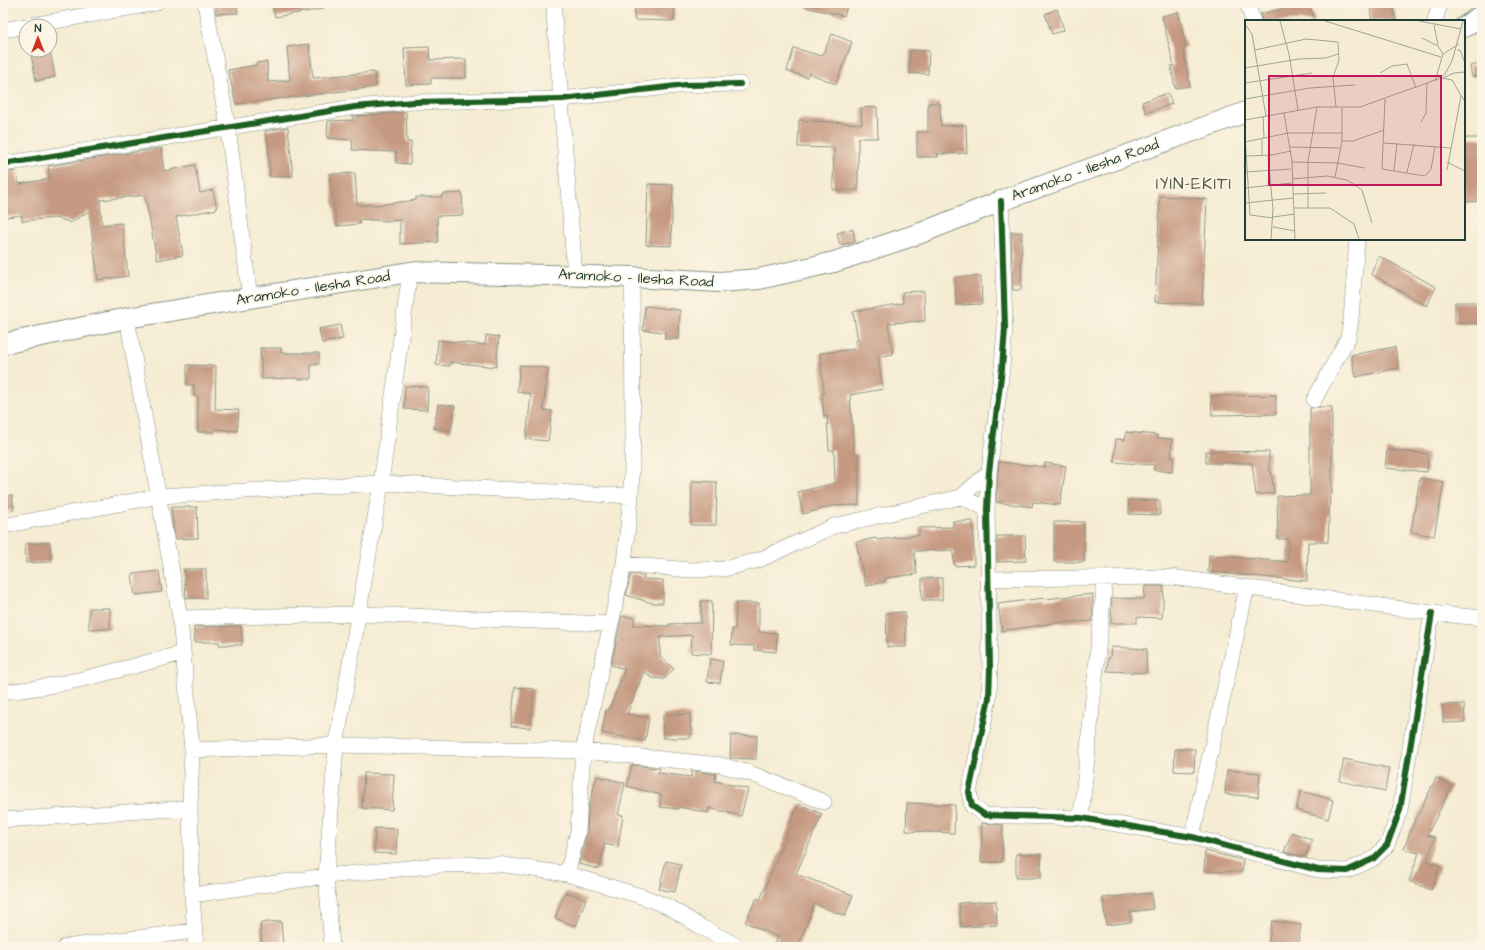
<svg xmlns="http://www.w3.org/2000/svg" width="1485" height="950" viewBox="0 0 1485 950" font-family="'Architects Daughter',sans-serif">
	<rect width="100%" height="100%" fill="#fcf5e5"/>
	<filter id="ink" filterUnits="userSpaceOnUse"><feTurbulence type="fractalNoise" baseFrequency=".025" numOctaves="2"/><feDisplacementMap in="SourceGraphic" scale="8" xChannelSelector="R" yChannelSelector="G"/><feConvolveMatrix kernelMatrix="1 2 1 2 8 2 1 2 1" color-interpolation-filters="sRGB"/></filter>
	<filter id="wash" filterUnits="userSpaceOnUse"><feTurbulence type="fractalNoise" baseFrequency=".012" numOctaves="4" result="noise"/><feDisplacementMap in="SourceGraphic" scale="16" xChannelSelector="R" yChannelSelector="G"/><feGaussianBlur stdDeviation="0.9" result="paint"/><feColorMatrix in="noise" values="0 0 0 0 0 0 0 0 0 0 0 0 0 0 0 0 0 1.4 0 .05"/><feComposite in="paint" operator="in"/></filter>
	<g filter="url(#wash)">
		<rect width="100%" height="100%" fill="#f5ecd3"/>
		<g id="blocks">
			<!-- building -->
			<path fill="#c69a82" d="M216,3H237L238,13L216,14Z
				M272,3H323V9L275,17Z
				M635,3H675L674,21L634,20Z
				M806,3H848L844,16L805,7Z
				M1281,3H1309L1315,21H1262L1260,14L1282,9Z
				M1369,3H1393L1396,21H1372Z
				M1057,9L1064,30L1052,34L1045,14Z
				M1178,12L1186,48L1183,49L1190,86L1175,88L1171,66H1174L1162,16Z
				M832,34L852,42L836,84L809,73L807,77L787,71L794,48L822,56Z
				M309,44L313,78L374,72L376,87L236,104L228,70L257,65L256,63L267,62L268,82L290,80L287,47Z
				M429,47L430,60L466,59V78H431V84L406,85L404,48Z
				M50,50L55,77L36,81L31,54Z
				M910,50L929,51L928,74L909,73Z
				M1482,64V75L1472,77L1470,66Z
				M1168,93L1172,104L1146,113L1142,102Z
				M928,103H940L941,126L966,125L967,153L938,154V157H917V132H928Z
				M877,107L878,138H858V190H833L834,148L798,147L799,120L862,124L861,108Z
				M406,112L407,142H411L410,164L396,163V152L352,150L353,140L327,138L328,121L353,120V116H356Z
				M288,127L293,176L270,177L268,144L265,131Z
				M1464,138H1482V201L1464,202Z
				M161,148L164,171L195,165L200,193L213,190L217,209L176,217L183,255L157,260L145,195L100,200L102,225L122,223L128,276L98,280L89,211L70,223L67,221L55,218L22,221V215L6,217V213H3V173L16,171L19,184L50,179L48,166Z
				M355,173L357,205H377L416,200V197H442V194L462,193L463,215L437,216L438,242L400,244V220L389,221L359,219L360,224L337,226L329,174Z
				M648,184L673,185L671,246L646,245Z
				M1160,196L1207,199L1202,304L1155,302Z
				M853,229L855,242L840,245L837,233Z
				M1011,232H1022L1021,290H1013Z
				M1379,256L1436,287L1427,306L1371,274Z
				M981,276L982,304L956,305L955,277Z
				M924,291L925,321L888,323L893,354L878,357L883,389L850,395L854,454H858L859,505L833,506L803,514L798,492L835,483L834,450H829L827,416L824,417L822,393H824L820,353L856,349L855,341L858,340L853,312L903,303L902,292Z
				M1455,302H1482V324L1455,323Z
				M645,306L680,310L679,339H665V332L643,330Z
				M340,325L343,339L322,343L319,329Z
				M486,335L499,337L496,367L450,362V366L436,365L438,340L485,345Z
				M1395,347L1399,368L1356,377L1351,355Z
				M260,348H281V353H319V364H311V379H298V378L262,379Z
				M187,365L216,366L215,409L239,410L237,431L215,429V432H198V396H194V385H187Z
				M520,365L548,368L543,410L552,411L548,441L526,439L531,394L517,392Z
				M405,386L428,387L427,410L404,409Z
				M1276,395V414L1212,415L1211,396Z
				M438,404L455,406L451,431L434,428Z
				M1319,407H1332V494H1330L1328,542H1308L1307,581L1208,572L1209,555L1288,562V539H1278L1277,496L1310,495V408Z
				M1126,432L1157,435V438L1172,439L1171,457H1174L1172,472L1154,470V465L1114,462L1116,439L1125,440Z
				M1387,450L1428,454L1427,472L1385,468Z
				M1206,451L1269,452V471H1271L1274,493L1256,495L1252,463H1206Z
				M999,462L1045,467V463L1066,466L1060,505L1033,502L1032,507L996,502Z
				M1420,478L1444,482L1434,536L1411,532Z
				M692,481L717,482L716,525H691Z
				M12,495L14,510L3,512V497Z
				M1129,500L1160,501V515L1129,514Z
				M171,507H197L198,538L175,539Z
				M953,521H973L974,565L954,566L953,550L914,551L917,574L885,578L886,581L866,586L856,542L876,538L877,540L919,535V528L953,527Z
				M1054,522H1084V562H1054Z
				M997,536H1025L1026,561L997,562Z
				M50,542L51,562L26,563L25,544Z
				M184,569H206V598H186Z
				M159,571L162,592L135,595L132,574Z
				M631,574L644,576L643,579L663,580V603H652L626,595Z
				M922,578H942V600H922Z
				M1145,586H1164L1162,618L1137,617V623H1111L1112,598L1144,599Z
				M1093,594L1092,621L1055,623L1002,631L998,604L1044,598V599Z
				M701,601H712L711,654L691,653L692,635L660,637V656L674,669L664,679L652,678L644,671L627,714L649,718L645,741L602,733L606,710H609L625,669L611,665L622,616L635,618L633,625L669,626V624L701,623Z
				M736,603H759V632L777,633L776,652L754,650V646L731,645L732,629H735Z
				M89,608H110V629H89Z
				M905,612L906,647H887L886,613Z
				M241,626L242,645H219V642H195L194,627Z
				M1111,647L1147,649L1146,673L1107,671L1108,658H1110Z
				M710,659L723,661L720,683L707,682Z
				M515,687L534,689L530,728L511,726Z
				M1464,704L1465,722L1443,723V705Z
				M690,714L691,738H663V715Z
				M731,735L757,736L756,759L730,758Z
				M1175,749H1195L1194,772L1174,771Z
				M1344,759L1389,768L1385,791L1340,781Z
				M632,765L660,768L658,773L691,777L692,771L716,774L715,781L748,789L741,816L709,808L708,813L679,807L678,809L660,807L661,795L627,786Z
				M1227,770L1260,773L1258,797L1225,794Z
				M364,773L394,774L392,810L362,808Z
				M597,776L625,783L618,815H623L618,847L605,844L599,869L579,864L587,833L588,809Z
				M1436,778L1452,786L1427,835L1435,837L1427,861L1440,866L1431,890L1409,881L1419,853L1404,849L1411,829Z
				M1301,791L1333,800L1328,819L1296,810Z
				M907,803L955,805L954,833L906,831Z
				M799,804L822,814L796,874L853,895L845,916L814,904L798,947H774L778,937L745,922L757,898L760,900Z
				M982,823L1003,825L1002,862H981Z
				M375,828L397,829L396,854L374,853Z
				M1292,832L1312,840L1305,857L1284,852Z
				M1205,851L1243,860L1242,872L1204,871Z
				M1016,854H1041V878H1016Z
				M666,861L681,864L675,892L659,889Z
				M565,892L586,899L576,926L555,918Z
				M1151,893L1153,909L1130,912L1131,922L1106,925L1103,898Z
				M996,901L997,925L961,927L959,903Z
				M281,921L283,947H262L260,923Z
				M1272,921L1301,925L1297,947H1268Z"/>
		</g>
	</g>
	<g filter="url(#ink)">
		<use href="#blocks" fill-opacity="0" stroke="#8a9484" stroke-width="1"/>
		<g fill="none" stroke-linecap="round" stroke-linejoin="round">
			<defs>
				<path id="minor" d="M205,3L228,128L250,298
					M555,3L554,14L575,275
					M1247,3L1253,21
					M1435,21L1440,3
					M27,26L156,3
					M3,30L26,26
					M3,164L355,107L414,102L562,99L686,85L740,84
					M1001,201L1005,328L1002,368L989,472L987,509L990,669L989,698L969,792L972,806L985,815L1081,818L1192,837L1318,870L1347,871L1373,859L1387,845L1400,810L1432,613
					M127,318L180,618L192,750L190,808L192,895L196,947
					M1314,400L1348,338L1351,320L1357,239
					M961,497L987,509
					M3,526L160,496L381,483L631,496
					M624,564L690,570L724,569L759,560L834,526L961,497L989,472
					M988,579L1171,577L1432,613L1482,618
					M180,618L360,614L610,624
					M3,692C64,687 124,668 183,653
					M192,750L336,745L583,751L721,765L752,774L824,802
					M1081,818L1105,579
					M3,820L190,808
					M1192,837L1247,587
					M567,874L578,831L583,751L624,564L631,496L633,437L632,277
					M192,895L326,876L440,865L498,864L567,874L644,897L669,907L701,927L739,947
					M65,947L194,931
					M332,947L326,876L336,745L381,483L410,272"/>
				<path id="major" d="M1464,27L1482,15
					M3,344L127,318L410,272L632,277L720,282L759,279L834,262L921,233L1001,201L1246,112"/>
			</defs>
			<!-- minor casing -->
			<use href="#minor" stroke="#8a9484" stroke-width="16"/>
			<!-- major casing -->
			<use href="#major" stroke="#8a9484" stroke-width="22"/>
			<!-- minor -->
			<use href="#minor" stroke="#fff" stroke-width="15"/>
			<!-- major -->
			<use href="#major" stroke="#fff" stroke-width="20"/>
			<defs>
				<path id="cycleway" d="M3,164L355,107L414,102L562,99L686,85L740,84
					M1001,201L1005,328L1002,368L989,472L987,509L990,669L989,698L969,792L972,806L985,815L1081,818L1192,837L1318,870L1347,871L1373,859L1387,845L1400,810L1432,613"/>
			</defs>
			<!-- cycleway casing -->
			<use href="#cycleway" stroke="#fcf5e5" stroke-width="8"/>
			<!-- cycleway -->
			<use href="#cycleway" stroke="#1b5e20" stroke-width="6"/>
		</g>
	</g>
	<g text-anchor="middle" dominant-baseline="central" stroke-width="3.5" stroke-linejoin="round" paint-order="stroke">
		<!-- street labels -->
		<g font-size="15" fill="#1f3d34" stroke="#fcf5e5">
			<text transform="translate(1085 170) rotate(-20)">Aramoko - Ilesha Road</text>
			<text transform="translate(636 278) rotate(3)">Aramoko - Ilesha Road</text>
			<text transform="translate(313 288) rotate(-9)">Aramoko - Ilesha Road</text>
		</g>
		<!-- quarter labels -->
		<g font-size="17" letter-spacing="1" fill="#595e4f" stroke="#fcf5e5">
			<text x="1194" y="184">IYIN-EKITI</text>
		</g>
	</g>
	<!-- overview -->
	<g transform="translate(1245 20)">
		<rect width="220" height="220" fill="#f5ecd3"/>
		<path fill="none" stroke="#9fa693" stroke-width="1" d="M35,1L44,34L53,90M80,1L196,37M174,1L216,9M0,4L7,14L21,96M189,5L193,25M177,18L193,26L198,34M10,30L61,19L93,22L94,40L88,57L91,87M212,30H215L220,43M0,48L54,39L81,38L93,34M135,53L147,46L162,44L171,68M197,58L207,60L220,82M198,58L209,53L220,52M190,61L198,34L214,24M0,63L67,53M0,79L65,68L110,65M140,79L137,149L180,156L186,149L190,127M39,93L47,142L50,219M18,96L19,118M0,100L72,87H115L193,59L200,54L207,41L218,1M176,102L181,93L182,63M0,114L5,195L28,198M17,118V136M97,121H108L139,110M0,122L43,113H97M139,123L206,128M45,127L95,128M1,136L27,135L46,131M23,136L28,189L26,219M47,142L92,143L120,148M202,142L220,151M149,150L152,123M202,150L216,76M0,152L46,149M162,152L169,124M90,157L97,121V88M47,159L82,156L102,160L117,170L127,203M0,168L47,163M48,174L81,173M0,183L48,178M49,188H85L109,204L114,219M63,188V142L72,87M28,197L50,194M28,207L50,211"/>
		<path fill="#c2185b" fill-opacity="0.15" stroke="#c2185b" stroke-width="2" d="M24,56H196V165H24Z"/>
		<rect width="220" height="220" fill="none" stroke="#1f3d34" stroke-width="2"/>
	</g>
	<!-- margin -->
	<rect width="1485" height="950" fill="none" stroke="#fcf5e5" stroke-width="16"/>
	<!-- north arrow -->
	<g transform="translate(38 38)"><circle r="19" fill="#fcf5e5" stroke="#a4ab9e"/>
	<path d="M0-3L7 15L0 10L-7 15Z" fill="#c8321e"/>
	<text y="-6" font-size="11" font-weight="bold" text-anchor="middle" fill="#1f3d34">N</text>
	</g>
</svg>
